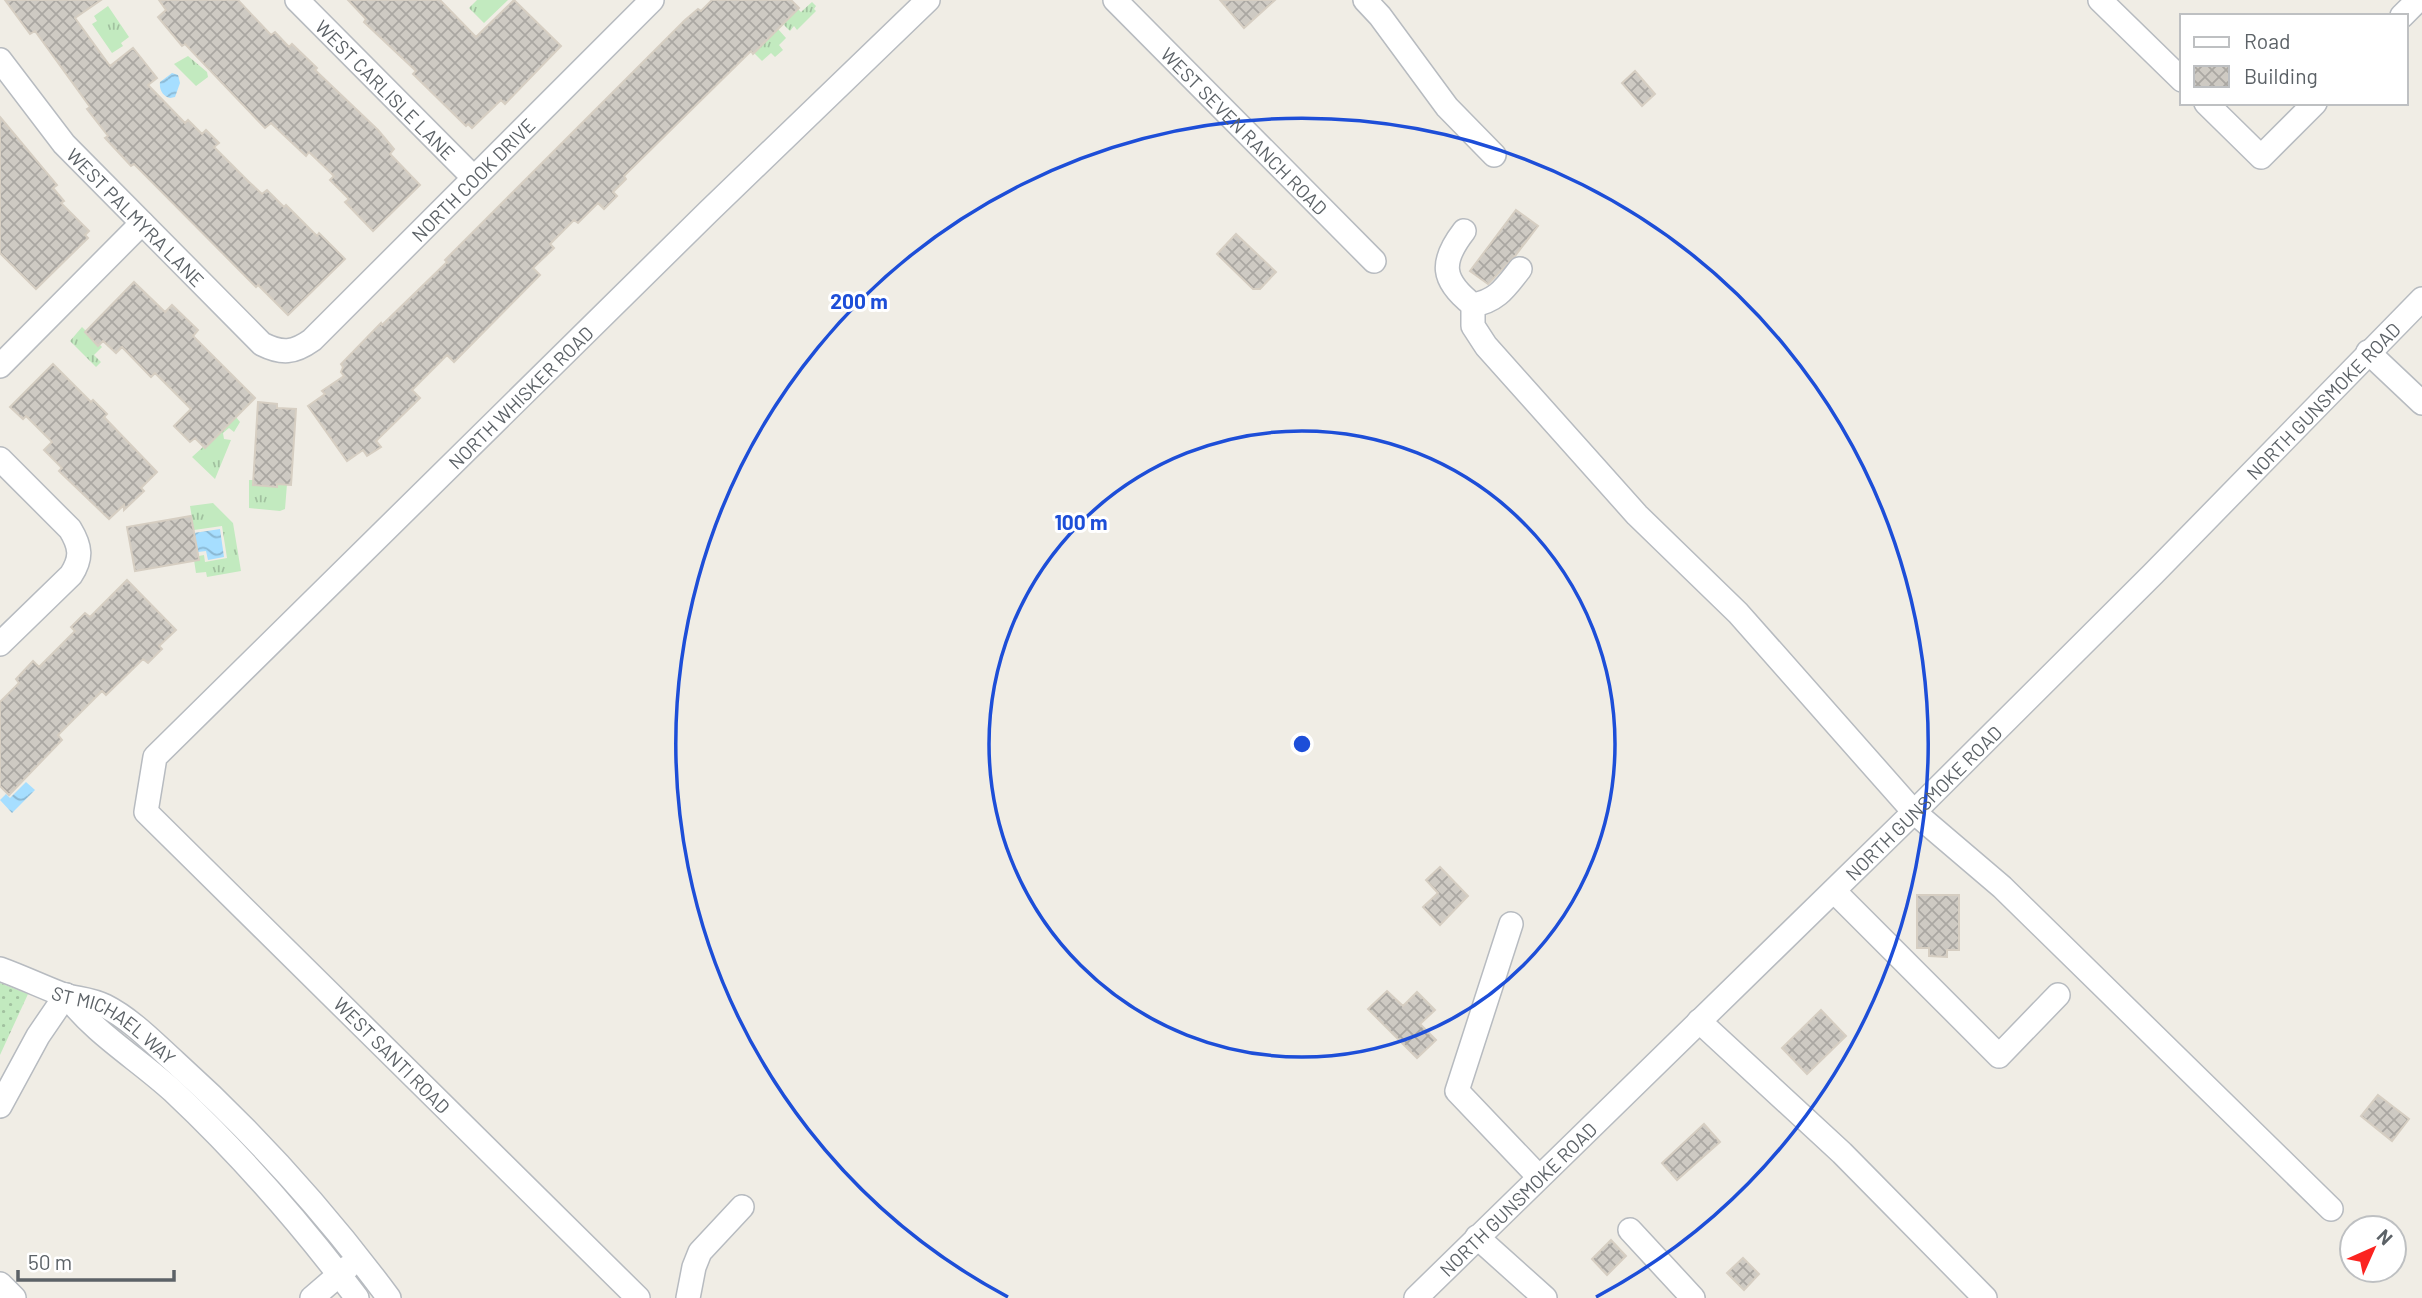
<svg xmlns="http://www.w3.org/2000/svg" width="2422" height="1298" viewBox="0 0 2422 1298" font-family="Barlow,sans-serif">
	<defs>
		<pattern id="grass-tufts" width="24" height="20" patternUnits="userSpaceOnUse" patternTransform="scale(1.75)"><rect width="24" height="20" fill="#c2eabf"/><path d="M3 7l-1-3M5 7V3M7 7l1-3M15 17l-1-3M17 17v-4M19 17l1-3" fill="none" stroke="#a1c19f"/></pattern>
		<pattern id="park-dots" width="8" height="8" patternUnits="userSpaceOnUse" patternTransform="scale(1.75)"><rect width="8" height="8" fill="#c2eabf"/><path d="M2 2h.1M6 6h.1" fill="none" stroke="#a1c19f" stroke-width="1.8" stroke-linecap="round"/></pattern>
		<pattern id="water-waves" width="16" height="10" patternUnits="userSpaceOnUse" patternTransform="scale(1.75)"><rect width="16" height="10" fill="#a6deff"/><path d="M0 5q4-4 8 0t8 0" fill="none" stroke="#8ab7d2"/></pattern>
		<pattern id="building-cross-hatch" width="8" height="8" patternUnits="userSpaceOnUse" patternTransform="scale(1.75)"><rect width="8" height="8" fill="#cecac3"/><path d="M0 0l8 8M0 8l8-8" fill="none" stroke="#aaa7a2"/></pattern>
	</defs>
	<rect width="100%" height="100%" fill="#f0ede5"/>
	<!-- grass -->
	<path fill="url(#grass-tufts)" d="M477,0H508L484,23L469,8Z
		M812,2L816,6L814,9L816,11L797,30L794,26L790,31L783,24L798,9L801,12Z
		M108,6L129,37L121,43L123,46L112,53L92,24L97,21L94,16Z
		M778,29L786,38L779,45L783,50L775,57L771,53L762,61L754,53Z
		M188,56L207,72L208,77L196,86L174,64Z
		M82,327L102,347L94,355L101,362L96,367L70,341Z
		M236,417L240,422L234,432L229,428L223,433L224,439L231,440L215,479L192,457Z
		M249,480H253V485L277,487V484H287L285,509L280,511L249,508Z
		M213,503L233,523L241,571L207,577L206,572L196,573L194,560L199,559V556L204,555L205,562L227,558L222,526L194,530L190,506Z"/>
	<!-- park -->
	<path fill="url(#park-dots)" d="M0,983L28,994L0,1055Z"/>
	<!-- water -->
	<path fill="url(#water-waves)" d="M172,73L178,75L180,83L175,97L170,98C163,96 159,90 160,82Z
		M220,529L224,557L208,560L206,551L198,552L194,533Z
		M26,782L35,790L12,813L0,800L6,794L10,798Z"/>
	<!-- building -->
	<path fill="url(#building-cross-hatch)" stroke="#d6cec2" stroke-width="2" d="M5,0H101L75,18L110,66L133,48L157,78L148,85L185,123L188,120L202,134L206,130L219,143L214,147L249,182L262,194L267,190L284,207L286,205L317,236L319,233L345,259L288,315L258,285L256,287L134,164L131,166L105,138L108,136L87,109L90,107L35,31L30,34Z
		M159,0H238L271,35L275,32L289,47L292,44L317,68L315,70L378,130L394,149L390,154L420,185L373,231L345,202L349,199L330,180L334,176L309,152L306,156L271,123L265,128L185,44L182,46L158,17L166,10Z
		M348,0H440L476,37L514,0L561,46L505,104L501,100L472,128L468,124L466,126L413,74L416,71L364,22L366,19Z
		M712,0H791L799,8L753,54L751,51L624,176L626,179L613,192L617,196L604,209L598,203L578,223L574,220L550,244L554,248L533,268L540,275L454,362L447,355L412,390L420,398L376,441L381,447L367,456L363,450L347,461L308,406L325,394L322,391L344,376L341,372L343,367L341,364L381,323L382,325L447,262L445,260L685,20L698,9L701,11Z
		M1220,0H1275L1244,28Z
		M1635,71L1655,94L1642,106L1622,83Z
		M0,117L57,185L53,188L64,201L61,203L89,231L85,235L88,238L36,289L0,253Z
		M1516,210L1538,226L1515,256L1488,284L1470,271Z
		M1236,234L1276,272L1260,289H1253L1217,254Z
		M134,282L165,312L172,305L198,330L193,336L255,398L205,448L195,438L190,442L174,426L191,409L155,373L151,377L122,347L116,353L103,341L98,346L85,332Z
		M53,364L91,402L93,400L107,414L104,417L157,472L141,488L144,491L124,510V505L109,519L59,471L62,468L44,450L52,442L26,416L23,419L10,407Z
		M258,402L277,404V408L296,409L291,485L277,484V487L253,485Z
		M191,516L199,560L135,571L127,527Z
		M127,580L176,630L159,646L162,649L148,663L143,659L106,695L102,691L58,735L62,740L9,795L0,786V702L19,683L16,679L33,661L39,667L75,631L71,627L85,613L90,617Z
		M1440,867L1468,896L1440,925L1423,907L1438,893L1426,880Z
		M1917,895H1959V950H1947V957L1929,956V948H1917Z
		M1387,991L1403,1006L1417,992L1435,1010L1420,1024L1436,1040L1417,1058L1368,1009Z
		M1821,1010L1846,1036L1807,1074L1782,1048Z
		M2378,1095L2409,1119L2392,1141L2361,1116Z
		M1704,1124L1720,1142L1677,1180L1662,1163Z
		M1611,1240L1626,1256L1607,1275L1592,1259Z
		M1743,1258L1759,1274L1744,1290L1727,1273Z"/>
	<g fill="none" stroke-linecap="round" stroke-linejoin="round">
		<defs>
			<g id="minor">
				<path id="s1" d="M297,0L474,178"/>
				<path id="s2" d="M1115,0L1374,261"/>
				<path d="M1365,0L1380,16L1447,107L1494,155"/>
				<path d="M2100,0L2182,80"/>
				<path d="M2402,16L2418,0"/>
				<path id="s3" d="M0,60L64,144L262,344C282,354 294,353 312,340L652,0"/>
				<path d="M2206,103L2261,157L2315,103"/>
				<path d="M1464,231C1440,262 1441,280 1473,305C1497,301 1505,288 1520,269"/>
				<path d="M1473,305V326L1486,346L1637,515L1738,613L1914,812L2002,887L2331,1209"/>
				<path d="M2368,352L2422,403"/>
				<path d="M0,366L142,223"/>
				<path d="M0,459L70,529C81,547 82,558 71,575L0,644"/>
				<path d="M1834,891L1999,1056L2058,995"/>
				<path d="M1511,924L1457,1091L1539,1177"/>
				<path id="s4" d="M0,969C22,977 43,987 64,995C78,999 91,999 105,1006C131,1019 154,1043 175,1062C254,1133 326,1213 389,1298"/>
				<path d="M66,995C94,1033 138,1059 173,1091C240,1154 302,1225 357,1298"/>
				<path d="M1699,1021L1842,1153L1985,1298"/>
				<path d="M0,1106L38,1036L66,995"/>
				<path d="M1630,1230L1693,1298"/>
				<path d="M1477,1237L1545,1298"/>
				<path d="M0,1284L14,1298"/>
				<path d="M312,1298L348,1267"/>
				<path id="s5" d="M638,1298L146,812L155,757L708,212L928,0"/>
				<path d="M688,1298L694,1267L700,1252L742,1207"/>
				<path id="s6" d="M1416,1298L1914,812L2153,574L2422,299"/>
			</g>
		</defs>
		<!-- minor casing -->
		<use href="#minor" stroke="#b7bbc0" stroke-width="26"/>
		<!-- minor -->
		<use href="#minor" stroke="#fff" stroke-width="23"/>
	</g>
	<!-- distance rings -->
	<g fill="none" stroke="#1d4ed8" stroke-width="3.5">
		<circle cx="1302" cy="744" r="313"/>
		<path d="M1008 1297A626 626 0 1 1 1596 1297"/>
	</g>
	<g text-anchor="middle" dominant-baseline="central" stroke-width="6" stroke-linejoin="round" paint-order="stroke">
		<!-- street labels -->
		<g font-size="19" fill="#5c6267" stroke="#fff">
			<text stroke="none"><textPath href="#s1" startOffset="126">WEST CARLISLE LANE</textPath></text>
			<text stroke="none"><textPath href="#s2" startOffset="184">WEST SEVEN RANCH ROAD</textPath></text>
			<text stroke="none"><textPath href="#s3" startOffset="668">NORTH COOK DRIVE</textPath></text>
			<text stroke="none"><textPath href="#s3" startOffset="208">WEST PALMYRA LANE</textPath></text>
			<text stroke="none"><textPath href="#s5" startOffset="1260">NORTH WHISKER ROAD</textPath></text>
			<text stroke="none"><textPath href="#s6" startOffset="1276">NORTH GUNSMOKE ROAD</textPath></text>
			<text stroke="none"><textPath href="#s6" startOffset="709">NORTH GUNSMOKE ROAD</textPath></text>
			<text stroke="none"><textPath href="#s4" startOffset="128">ST MICHAEL WAY</textPath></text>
			<text transform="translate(392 1055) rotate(45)">WEST SANTI ROAD</text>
			<text stroke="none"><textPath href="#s6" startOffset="142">NORTH GUNSMOKE ROAD</textPath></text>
		</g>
	</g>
	<circle cx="1302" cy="744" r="10" fill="#1d4ed8" stroke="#fff" stroke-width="3.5"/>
	<g font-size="21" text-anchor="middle" font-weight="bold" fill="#1d4ed8" stroke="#fff" stroke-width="6" stroke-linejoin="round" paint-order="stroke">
		<text x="859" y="309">200 m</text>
		<text x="1081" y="530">100 m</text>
	</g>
	<!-- legend -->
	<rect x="2180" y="14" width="228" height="91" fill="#ffffff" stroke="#bec0c2" stroke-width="2"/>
	<rect x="2194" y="37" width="35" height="10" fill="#ffffff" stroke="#bec0c2" stroke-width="2"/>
	<text x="2244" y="49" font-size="21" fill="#5c6267">Road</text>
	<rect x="2194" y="66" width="35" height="21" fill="url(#building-cross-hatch)" stroke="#bec0c2" stroke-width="2"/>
	<text x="2244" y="84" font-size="21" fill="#5c6267">Building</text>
	<!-- north arrow -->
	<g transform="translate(2373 1249) rotate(45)"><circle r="33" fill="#ffffff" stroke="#bec0c2" stroke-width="2"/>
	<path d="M0-5L12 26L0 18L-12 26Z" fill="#fb2320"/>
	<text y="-10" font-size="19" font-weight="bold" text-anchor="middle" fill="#5c6267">N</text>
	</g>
	<!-- scale -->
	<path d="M18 1270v10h156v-10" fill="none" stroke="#5c6267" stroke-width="3.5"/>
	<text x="28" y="1270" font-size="21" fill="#5c6267" stroke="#ffffff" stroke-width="5" paint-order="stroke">50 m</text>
</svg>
